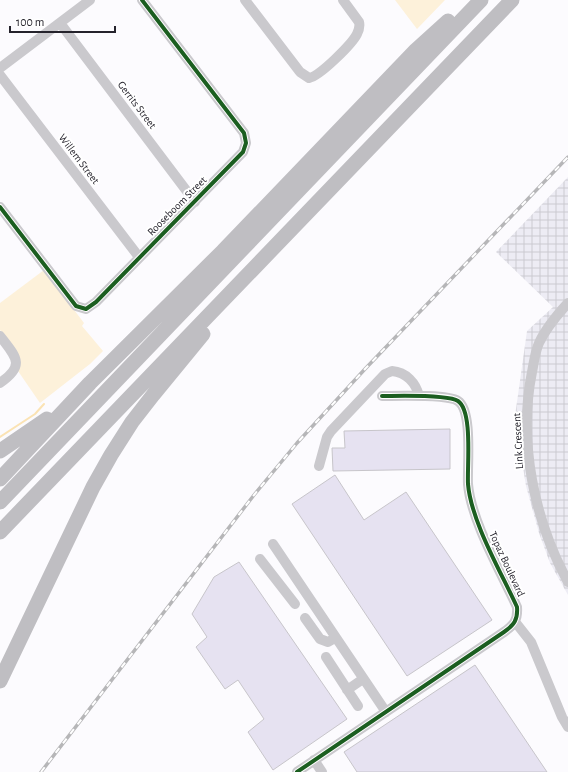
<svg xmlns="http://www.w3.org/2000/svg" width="568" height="772" viewBox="0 0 568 772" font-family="'Alegreya Sans',sans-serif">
	<defs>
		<pattern id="industrial-grid" width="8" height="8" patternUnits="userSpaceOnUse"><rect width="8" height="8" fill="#edecf4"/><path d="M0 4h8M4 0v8" fill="none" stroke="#cbcad1"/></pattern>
	</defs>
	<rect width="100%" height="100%" fill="#fcfbfe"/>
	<!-- industrial -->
	<path fill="url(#industrial-grid)" d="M568,177V595L550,563L539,533L526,486L515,416L527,331L553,307L496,252Z"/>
	<!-- green -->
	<path fill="#fdf1da" d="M395,0H445L417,29Z
		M44,270L84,323L82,326L103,351L90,364L40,403L18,371V354L0,330V303Z"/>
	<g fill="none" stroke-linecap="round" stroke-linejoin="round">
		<!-- stream -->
		<path stroke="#fbe3b4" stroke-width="2" d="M0,437L35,414L44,404"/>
	</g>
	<!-- building -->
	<path fill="#e6e2f1" stroke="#c7c5ca" d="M450,429V469L333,471L332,448H345L344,431Z
		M335,475L364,520L406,492L492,620L407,676L292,504Z
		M239,562L347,719L273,770L248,732L264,719L238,680L225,689L196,647L207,637L192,614L214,577Z
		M475,665L547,772H357L344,752Z"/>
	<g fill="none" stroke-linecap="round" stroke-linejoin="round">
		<!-- minor -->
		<path stroke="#cac9cd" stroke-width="10" d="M245,0L300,72L309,78C320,76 352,44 357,34C359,30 360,26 359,22L343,0
			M60,23L195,202
			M0,68L90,0
			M0,75L139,257
			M0,207L76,306L86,309L96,302L243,152L246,143L244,133L142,0
			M568,303C557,315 546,328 539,343C535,352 534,362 532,372C518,441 534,520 568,582
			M0,336C16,357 26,365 0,383
			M319,466L327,437L331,431L385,374L392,371C406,372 416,383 419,396
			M273,544L386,712
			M260,559L295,604
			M305,618L320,639L328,642L335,638
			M516,623L531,642L562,717L568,727
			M326,657L358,706
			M347,690L363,679
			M314,760L322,772
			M297,772L504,632C514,625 518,620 517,607C501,572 471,521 468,484C467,466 473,411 458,401C447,394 397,396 382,396"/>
		<!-- highway -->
		<path stroke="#bfbec2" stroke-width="15" d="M0,451L47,419
			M0,479L90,383L223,251L416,50L448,21
			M0,502L481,0
			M0,532L512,0
			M0,681L93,487L111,455L132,422L153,395L203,334"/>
		<defs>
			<path id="rail" d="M41,772L254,495L297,443L365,369L568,157"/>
		</defs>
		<!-- rail casing -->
		<use href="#rail" stroke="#b6b6b8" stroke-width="3.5"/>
		<!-- rail -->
		<use href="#rail" stroke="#fff" stroke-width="2" stroke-dasharray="6" stroke-linecap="butt"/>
		<defs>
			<path id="cycleway" d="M0,207L76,306L86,309L96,302L243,152L246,143L244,133L142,0
				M297,772L504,632C514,625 518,620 517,607C501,572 471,521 468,484C467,466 473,411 458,401C447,394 397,396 382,396"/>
		</defs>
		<!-- cycleway casing -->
		<use href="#cycleway" stroke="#fff" stroke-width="6"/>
		<!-- cycleway -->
		<use href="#cycleway" stroke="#1b5e20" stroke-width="4"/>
	</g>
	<g text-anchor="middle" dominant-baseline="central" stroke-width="4" stroke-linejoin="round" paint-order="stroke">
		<!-- street labels -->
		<g font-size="11" fill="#25232c" stroke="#fff">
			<text transform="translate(137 105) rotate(53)">Gerrits Street</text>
			<text transform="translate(79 159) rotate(53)">Willem Street</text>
			<text transform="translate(177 206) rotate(-45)">Rooseboom Street</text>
			<text transform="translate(518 441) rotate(-93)">Link Crescent</text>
			<text transform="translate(507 564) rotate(65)">Topaz Boulevard</text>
		</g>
	</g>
	<!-- scale -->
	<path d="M10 26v6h105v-6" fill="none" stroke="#25232c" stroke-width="2"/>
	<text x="16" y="26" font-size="12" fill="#25232c" stroke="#ffffff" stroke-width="3" paint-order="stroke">100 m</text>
</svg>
